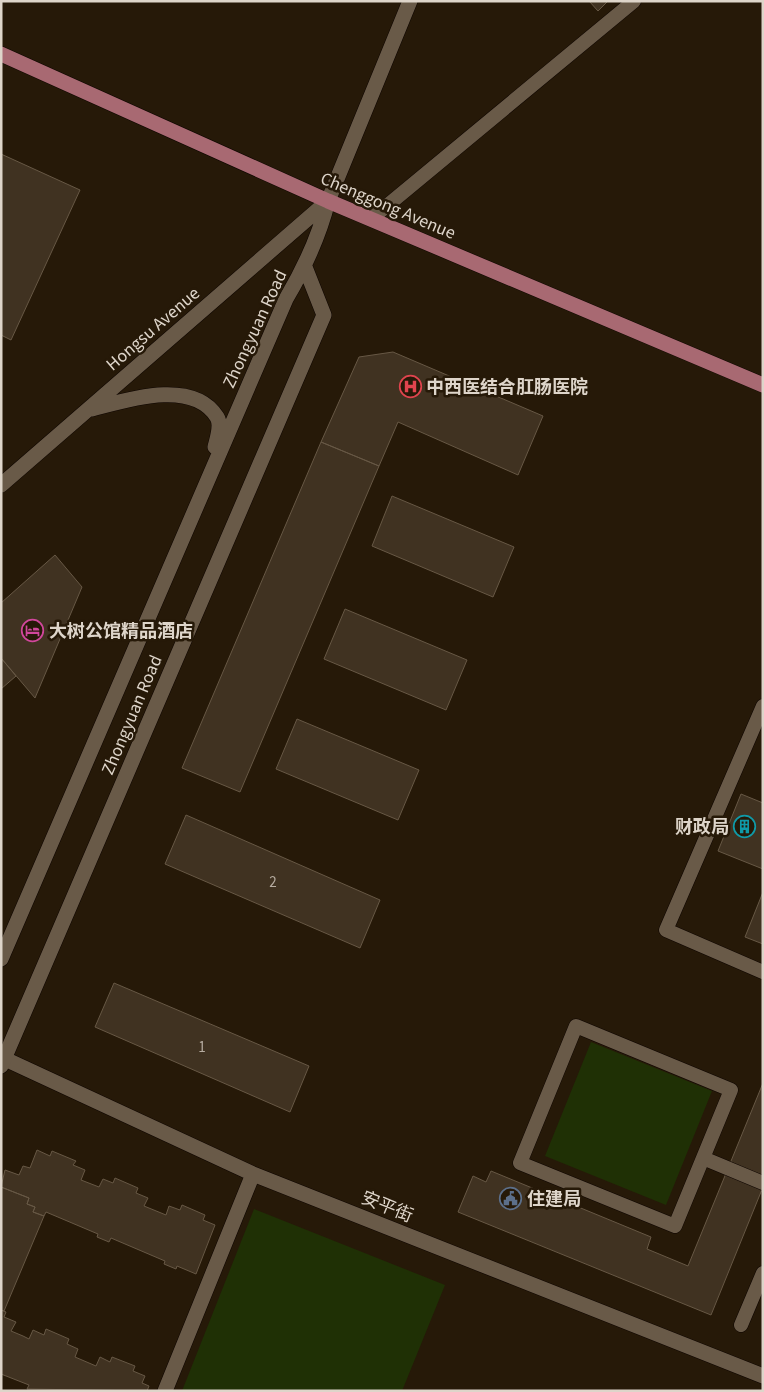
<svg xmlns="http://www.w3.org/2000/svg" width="764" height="1392" viewBox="0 0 764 1392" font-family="'Source Sans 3','Noto Sans SC',sans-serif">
	<rect width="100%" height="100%" fill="#261908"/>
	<!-- green -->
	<path fill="#1f3005" d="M591,1042L712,1091L666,1205L545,1156Z
		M254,1209L445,1285L402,1391H182Z"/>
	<!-- building -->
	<path fill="#403221" stroke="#675845" d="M589,1H608L598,11Z
		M1,154L80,190L11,340L1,335Z
		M393,352L543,416L518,475L398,422L379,466L321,442L359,357Z
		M321,442L379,466L240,792L182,768Z
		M392,496L514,547L493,597L372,546Z
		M55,555L82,587L35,698L1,658V603Z
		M345,609L467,660L446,710L324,659Z
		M1,658L16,676L1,689Z
		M297,719L419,770L398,820L276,769Z
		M741,794L763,803V869L718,851Z
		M186,815L380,900L360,948L165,864Z
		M763,892V944L745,937Z
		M114,983L309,1066L290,1112L95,1027Z
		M763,1083V1187L711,1315L458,1212L473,1176L486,1182L491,1171L651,1237L647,1249L688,1266Z
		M37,1150L50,1156L52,1151L76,1161L73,1165L85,1170L81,1180L99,1187L103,1179L113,1183L115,1178L138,1188L136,1193L148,1198L144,1206L166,1215L169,1206L180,1210L182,1205L205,1215L203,1220L215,1225L196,1274L177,1266L176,1269L164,1264L165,1261L111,1238L109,1242L97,1237L98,1234L46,1212L44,1216L33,1212L35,1207L27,1204L29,1198L1,1187L5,1170L19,1175L23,1166L30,1168Z
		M1,1187L29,1198L27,1204L35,1207L33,1212L44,1216L4,1311L1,1310Z
		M1,1310L6,1312L4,1317L16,1322L11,1331L23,1336L29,1339L33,1330L44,1335L46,1329L69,1339L67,1344L78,1349L75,1357L96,1366L100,1357L110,1362L112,1357L135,1366L133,1371L145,1376L142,1383L149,1386L147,1391L27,1389L29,1385L1,1374Z"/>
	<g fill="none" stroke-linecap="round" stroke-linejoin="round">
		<defs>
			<path id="service" d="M371,219L634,1
				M763,706L666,930L763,972
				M576,1026L731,1090L675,1226L520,1163Z
				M703,1158L763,1183
				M741,1325L763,1273"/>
			<path id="minor" d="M5,1059L253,1174L763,1376
				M165,1391L253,1174"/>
			<path id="secondary" d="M92,409C126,400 193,378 217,417C222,425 217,439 215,447
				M1,485L328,201
				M1,959L286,299C305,267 319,237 328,201L410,1
				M1,1066L324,315L305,267"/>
			<path id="primary" d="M1,54L328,201L763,385"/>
		</defs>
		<!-- service casing -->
		<use href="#service" stroke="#0e0500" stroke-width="15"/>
		<!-- minor casing -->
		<use href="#minor" stroke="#0e0500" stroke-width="16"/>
		<!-- secondary casing -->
		<use href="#secondary" stroke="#0e0500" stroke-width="16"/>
		<!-- primary casing -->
		<use href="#primary" stroke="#0e0500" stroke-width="16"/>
		<!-- service -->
		<use href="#service" stroke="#695a48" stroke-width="14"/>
		<!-- minor -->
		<use href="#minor" stroke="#695a48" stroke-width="15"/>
		<!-- secondary -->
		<use href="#secondary" stroke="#695a48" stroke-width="15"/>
		<!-- primary -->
		<use href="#primary" stroke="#a86972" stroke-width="15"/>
	</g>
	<!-- icons -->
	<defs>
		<symbol id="hospital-ring" viewBox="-11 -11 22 22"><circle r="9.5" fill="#261908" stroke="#e0444e" stroke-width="1.5"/><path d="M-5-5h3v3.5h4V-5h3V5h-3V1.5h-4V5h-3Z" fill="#e0444e"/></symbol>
		<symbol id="hotel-ring" viewBox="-11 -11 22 22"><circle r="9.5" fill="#261908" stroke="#d1479c" stroke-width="1.5"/><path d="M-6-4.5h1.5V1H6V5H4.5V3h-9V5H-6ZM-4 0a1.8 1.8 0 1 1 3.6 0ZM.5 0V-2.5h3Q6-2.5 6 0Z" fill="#d1479c"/></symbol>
		<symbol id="building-ring" viewBox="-11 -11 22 22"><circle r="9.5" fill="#261908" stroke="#0f9aa8" stroke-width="1.5"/><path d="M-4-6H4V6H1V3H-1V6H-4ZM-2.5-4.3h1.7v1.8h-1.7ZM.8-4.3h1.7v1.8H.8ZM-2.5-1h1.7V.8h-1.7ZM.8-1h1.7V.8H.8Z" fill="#0f9aa8"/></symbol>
		<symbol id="civic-ring" viewBox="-11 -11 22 22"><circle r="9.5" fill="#261908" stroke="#5c6f8a" stroke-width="1.5"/><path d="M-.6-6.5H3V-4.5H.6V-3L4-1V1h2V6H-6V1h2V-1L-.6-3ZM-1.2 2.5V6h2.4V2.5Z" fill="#5c6f8a"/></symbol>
	</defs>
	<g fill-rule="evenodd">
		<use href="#hospital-ring" x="398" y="374" width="25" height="25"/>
		<use href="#hotel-ring" x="20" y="618" width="25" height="25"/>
		<use href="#building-ring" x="732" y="814" width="25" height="25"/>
		<use href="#civic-ring" x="498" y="1186" width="25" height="25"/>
	</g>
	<g text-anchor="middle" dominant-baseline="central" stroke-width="5" stroke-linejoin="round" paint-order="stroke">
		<!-- number labels -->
		<g font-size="15" fill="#b6aca0">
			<text x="273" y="882">2</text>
			<text x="202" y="1047">1</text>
		</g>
		<!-- street labels -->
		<g font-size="18" fill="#ded5ca" stroke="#261908">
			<text transform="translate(388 206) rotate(23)">Chenggong Avenue</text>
			<text transform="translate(153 329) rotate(-41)">Hongsu Avenue</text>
			<text transform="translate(255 329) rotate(-65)">Zhongyuan Road</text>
			<text transform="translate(132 715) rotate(-67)">Zhongyuan Road</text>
			<text transform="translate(387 1207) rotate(22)">安平街</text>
		</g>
		<!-- poi labels -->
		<g font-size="18" font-weight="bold" fill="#ded5ca" stroke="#261908" text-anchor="start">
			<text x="426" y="387">中西医结合肛肠医院</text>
			<text x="49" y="631">大树公馆精品酒店</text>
			<text x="729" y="827" text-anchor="end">财政局</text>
			<text x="527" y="1199">住建局</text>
		</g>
	</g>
	<!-- border -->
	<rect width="764" height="1392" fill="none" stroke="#ded5ca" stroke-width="5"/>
</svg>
